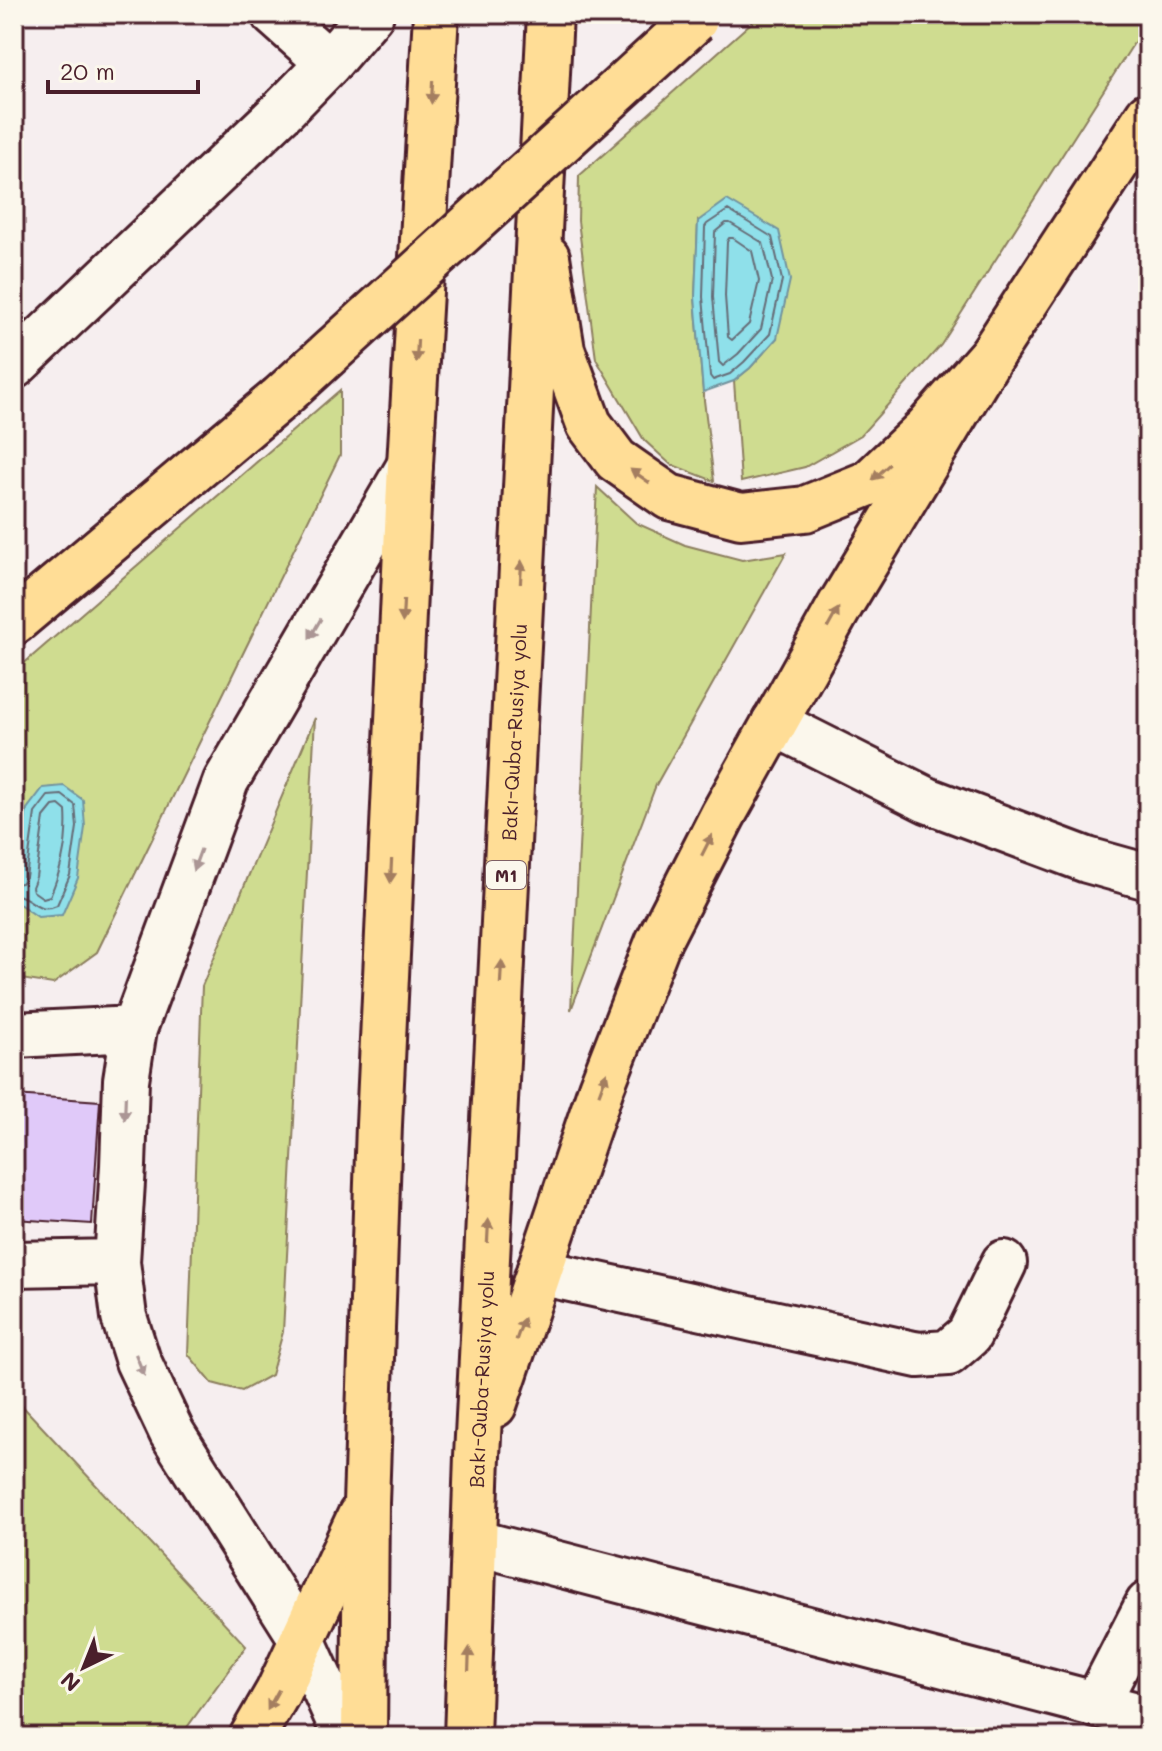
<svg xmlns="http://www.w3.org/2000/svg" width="1162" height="1751" viewBox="0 0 1162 1751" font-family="Mali,sans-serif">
	<rect width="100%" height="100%" fill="#f6eeef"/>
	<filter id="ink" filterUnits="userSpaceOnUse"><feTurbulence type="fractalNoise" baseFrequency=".0125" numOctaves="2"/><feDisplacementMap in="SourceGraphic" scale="16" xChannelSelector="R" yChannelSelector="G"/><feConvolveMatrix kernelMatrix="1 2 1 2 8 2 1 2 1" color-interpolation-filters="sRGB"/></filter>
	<g filter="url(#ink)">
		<!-- grass -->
		<path fill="#cfdc90" stroke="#8c7e5e" stroke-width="2" d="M761,14H1148V21L941,345L861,435L805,467L741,482L734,381L750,368L777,338L698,221L695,297L703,392L714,481L670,464L644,440L596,359L578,221L579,176Z
			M340,390V455L97,952L53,984L14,978V672Z
			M597,487L636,523L685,545L742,560L786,553L656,785L571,1010Z
			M315,718L283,1332L271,1375L242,1391L212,1383L188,1354L202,986Z
			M15,1398L246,1646L180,1737H14Z"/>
		<!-- water -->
		<path fill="#8fe0ea" stroke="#73939e" stroke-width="2" d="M727,200L779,231L790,280L777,338L750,368L734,381L703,392L695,297L698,221Z
			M64,786L83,800L85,827L78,878L62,915L38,917L15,901L20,852L27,809L43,788Z"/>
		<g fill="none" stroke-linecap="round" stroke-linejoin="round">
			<!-- shore -->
			<path stroke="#666c77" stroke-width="2" d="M728,210L772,237L782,280L770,334L744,362L730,374L713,380L710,376L703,297L705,227L707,224Z
				M726,223H730L763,243L772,280L761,329L738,354L723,366L719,362L713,297L715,232Z
				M729,238H733L752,251L759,281L749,324L732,340L728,337L725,296L727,242Z
				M59,805L66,811C68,840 62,869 50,896L43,898L33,891L32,887L36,877L44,817L53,806Z
				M14,884L21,883L26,877L35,813L48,796L62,795L75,805L77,827L70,875L57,905C36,914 33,897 14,894"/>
		</g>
		<!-- building -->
		<path fill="#e0c9f9" stroke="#4a1f2b" stroke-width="2" d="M14,1095L100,1101L92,1224L14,1219Z"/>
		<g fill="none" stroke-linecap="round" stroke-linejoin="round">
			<defs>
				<path id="minor" d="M274,14L329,63
					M14,366L284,109L329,63L371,14
					M774,723L927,800L1087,860L1148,877
					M14,1035L134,1029
					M14,1264L117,1262
					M539,1272L918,1355L948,1353L969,1335L1004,1263
					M474,1542L1148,1718
					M1096,1705L1148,1604
					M346,1737L302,1639L172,1433L138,1361L124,1317L117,1262L123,1166L126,1080L134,1029L226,781L410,465"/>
				<path id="major" d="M547,257L562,350L589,424L616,460L669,497L741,516L805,509L869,483L926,429L992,354L1148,115
					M14,622L279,399"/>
				<g id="highway">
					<path d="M494,1405L601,1088L658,942L723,815L841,604L992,354"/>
					<path d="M252,1737L278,1692L360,1516"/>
					<path d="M364,1737L366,1503L379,1125L410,465L436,14"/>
					<path id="s1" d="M467,1737L477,1456L550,14"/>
				</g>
			</defs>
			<!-- minor casing -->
			<use href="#minor" stroke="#4a1f2b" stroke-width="50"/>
			<!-- major casing -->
			<use href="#major" stroke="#4a1f2b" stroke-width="50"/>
			<!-- highway casing -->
			<use href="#highway" stroke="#4a1f2b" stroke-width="50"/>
			<!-- minor -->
			<use href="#minor" stroke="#fbf7ec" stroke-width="44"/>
			<!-- major -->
			<use href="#major" stroke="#ffdd96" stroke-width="44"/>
			<!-- highway -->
			<use href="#highway" stroke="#ffdd96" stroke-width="44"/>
			<defs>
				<path id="major-bridge" d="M279,399L695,20"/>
			</defs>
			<!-- major-bridge casing -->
			<use href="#major-bridge" stroke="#4a1f2b" stroke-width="50" stroke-linecap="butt"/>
			<!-- major-bridge -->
			<use href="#major-bridge" stroke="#ffdd96" stroke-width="44"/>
		</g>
		<!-- one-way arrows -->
		<defs><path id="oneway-solid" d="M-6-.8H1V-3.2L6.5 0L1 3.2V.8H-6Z" transform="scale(2)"/></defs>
		<g fill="#a47e60">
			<use href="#oneway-solid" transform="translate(432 92) rotate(93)"/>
			<use href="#oneway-solid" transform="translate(417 351) rotate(93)"/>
			<use href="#oneway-solid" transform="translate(881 472) rotate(137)"/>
			<use href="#oneway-solid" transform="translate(640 476) rotate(-145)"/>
			<use href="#oneway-solid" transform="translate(521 572) rotate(-87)"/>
			<use href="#oneway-solid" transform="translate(403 611) rotate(93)"/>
			<use href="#oneway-solid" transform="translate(833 618) rotate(-61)"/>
			<use href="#oneway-solid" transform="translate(707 845) rotate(-63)"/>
			<use href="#oneway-solid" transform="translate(391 871) rotate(93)"/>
			<use href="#oneway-solid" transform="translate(501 972) rotate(-87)"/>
			<use href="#oneway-solid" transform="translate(603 1083) rotate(-70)"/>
			<use href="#oneway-solid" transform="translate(488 1231) rotate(-87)"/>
			<use href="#oneway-solid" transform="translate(520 1329) rotate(-71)"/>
			<use href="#oneway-solid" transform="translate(469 1659) rotate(-88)"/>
			<use href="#oneway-solid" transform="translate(273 1700) rotate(119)"/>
		</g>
		<g fill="#ab9695">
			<use href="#oneway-solid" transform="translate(315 629) rotate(120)"/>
			<use href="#oneway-solid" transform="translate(197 860) rotate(110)"/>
			<use href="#oneway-solid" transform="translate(125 1108) rotate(92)"/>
			<use href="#oneway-solid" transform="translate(140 1365) rotate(68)"/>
		</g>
	</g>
	<g text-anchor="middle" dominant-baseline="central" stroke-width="8" stroke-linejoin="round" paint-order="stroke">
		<!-- shield labels -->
		<rect fill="#fbf7ec" stroke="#7f6065" stroke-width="2" x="486" y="861" width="40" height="28" rx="6"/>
		<g font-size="18" font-weight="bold" fill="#4a1f2b">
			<text x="506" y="875">M1</text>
		</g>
		<!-- street labels -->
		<g font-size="20" fill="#4a1f2b" stroke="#fbf7ec">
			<text stroke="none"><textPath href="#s1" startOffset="1006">Bakı-Quba-Rusiya yolu</textPath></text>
			<text stroke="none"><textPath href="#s1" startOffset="358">Bakı-Quba-Rusiya yolu</textPath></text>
		</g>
	</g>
	<!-- margin -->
	<rect width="1162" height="1751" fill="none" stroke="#fbf7ec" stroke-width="48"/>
	<rect x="24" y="24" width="1114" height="1703" fill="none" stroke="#4a1f2b" stroke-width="3" filter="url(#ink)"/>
	<!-- north arrow -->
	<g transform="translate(84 1667) rotate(223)" stroke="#fbf7ec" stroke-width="6" paint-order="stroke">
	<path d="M0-6L14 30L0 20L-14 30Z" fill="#4a1f2b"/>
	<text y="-12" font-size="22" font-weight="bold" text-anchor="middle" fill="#4a1f2b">N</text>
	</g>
	<!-- scale -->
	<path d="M48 80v12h150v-12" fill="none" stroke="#4a1f2b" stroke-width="4"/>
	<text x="60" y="80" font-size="24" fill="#4a1f2b" stroke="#fbf7ec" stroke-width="6" paint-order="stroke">20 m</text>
</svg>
